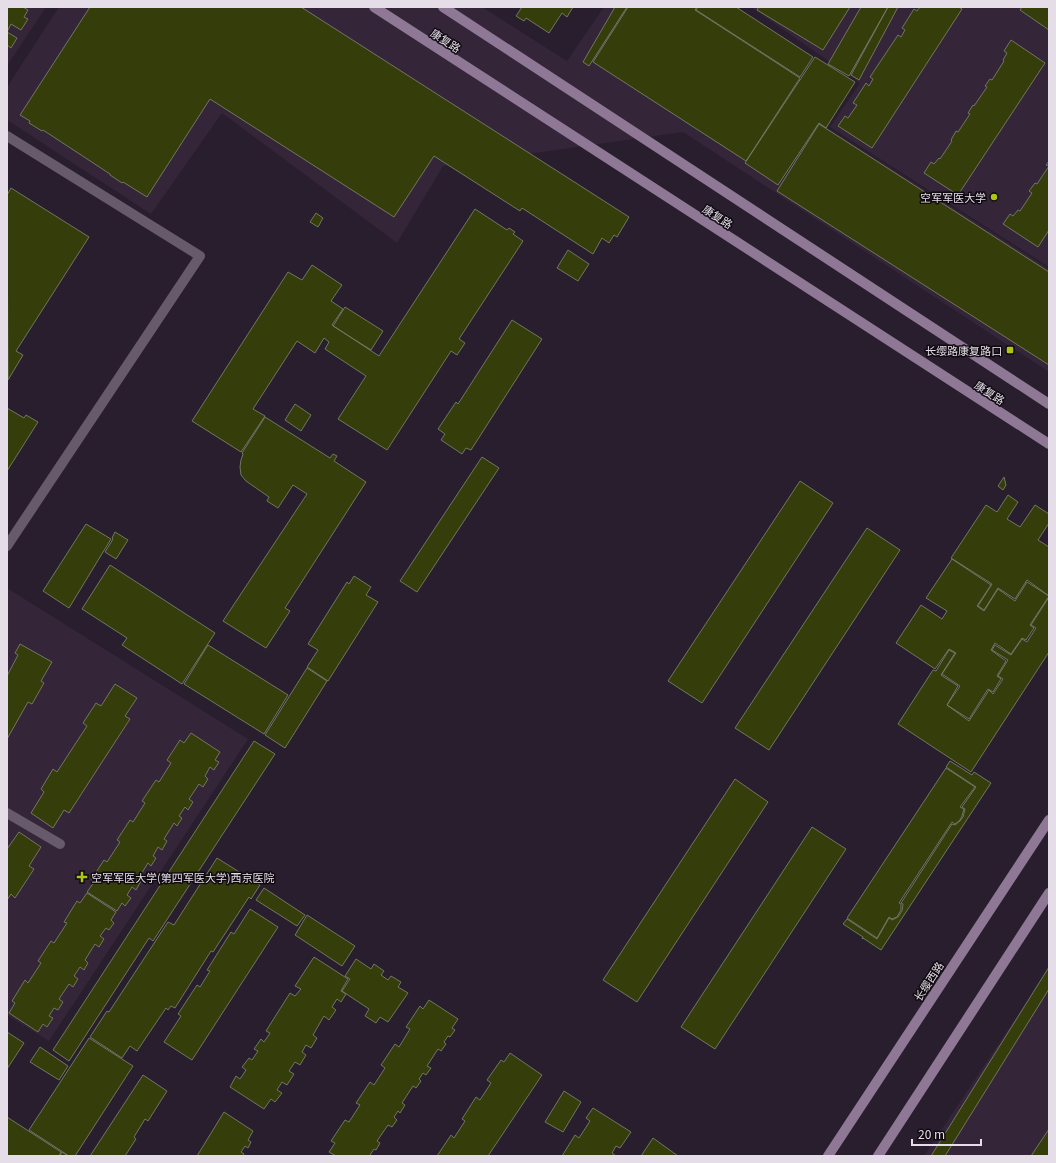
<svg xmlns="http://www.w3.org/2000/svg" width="1056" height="1163" viewBox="0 0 1056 1163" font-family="Georgia,'Noto Sans SC',serif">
	<rect width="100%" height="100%" fill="#291e2d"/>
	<!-- built -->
	<path fill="#342539" d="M7,7H46L7,66Z
		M59,7H482L567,61L604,7H638L1049,269V372L683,132L443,166L397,243L222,113L151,214L7,120V87Z
		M751,7H1049V267L830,127L860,83Z
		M7,588L248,739L49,1041L7,1015Z
		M1049,968V1156H924Z"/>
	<!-- building -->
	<path fill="#353e0b" stroke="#717662" d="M7,7H23L28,10L24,17L28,19L21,30L11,24L7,32L17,38L11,48L7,45Z
		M90,7H301L629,217L617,237L614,235L609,243L602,238L593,254L522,208L520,211L434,156L394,217L210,99L147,197L123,182L122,183L110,175V174L43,130L42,131L29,123L30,121L20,115Z
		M522,7H573L567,17L562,13L549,33L526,18L524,21L516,16Z
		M615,7H627L589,66L583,62Z
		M628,7H697L695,10L800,78L746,161L593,62Z
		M698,7H736L813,57L800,77L696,10Z
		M759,7H850L823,50L757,10Z
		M861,7H888L849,76L828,64Z
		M888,7H898L859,80L851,75Z
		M920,7H959L962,9L872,148L838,126L845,116L848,118L857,105L853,103L866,83L869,86L873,79L870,77L898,35L901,37L905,30L902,28L914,9L917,11Z
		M1022,7H1049V30L1020,10Z
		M1011,40L1045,63L958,195L924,173L931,162L934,164L939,158L940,159L952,141L951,140L956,131L958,132L970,114L968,113L973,105L974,106L987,87L985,86L990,79L992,80L1004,61L1003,60L1007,53L1004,51Z
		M815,57L855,82L826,128L819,123L778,185L745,163Z
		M819,124L1049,272V365L777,191Z
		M1049,161V230L1038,247L1003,224L1010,214L1013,216L1018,210L1020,211L1032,193L1029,191L1035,183L1037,184L1049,166L1046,165Z
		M11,188L89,237L16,351L23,355L8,380L7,195Z
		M475,209L507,230L509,228L515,232L513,234L523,241L459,339L465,343L457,355L451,351L387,450L338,419L366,376L325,349L329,342L324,338L315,353L297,341L253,409L265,416L241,452L192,421L288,272L302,280L312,265L342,285L331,301L343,309L332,325L379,356Z
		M316,213L323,218L318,227L310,222Z
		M568,250L589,264L578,281L557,268Z
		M345,307L383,331L371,350L333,326Z
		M512,320L542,339L471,450L466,448L462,454L441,440L445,434L438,429L456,402L458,404Z
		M295,404L311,415L301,431L285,420Z
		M7,408L24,418L26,415L38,422L7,471Z
		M265,417L330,458L333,454L337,456L334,461L366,482L285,608L290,611L266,648L223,621L307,494L293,485L278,508L267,501L269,497L246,481L241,475L240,467L241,460L243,454L242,453Z
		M482,457L499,468L417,592L400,581Z
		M1004,477L1006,485L1003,490L998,486Z
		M800,481L833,503L702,703L668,681Z
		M1008,495L1018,502L1007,519L1020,527L1035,505L1049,514V523L1038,540L1049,547V596L1027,580L1015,599L998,588L984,610L978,606L992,584L951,558L986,505L997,512Z
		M86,524L111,539L69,608L43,591Z
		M867,528L900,550L769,750L735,728Z
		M115,532L128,540L116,559L105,552L113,539L112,538Z
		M952,559L991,585L977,606L984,611L998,589L1015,601L1027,582L1049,596L1030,625L1034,628L1026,640L1022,638L1011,654L995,643L991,650L1006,661L997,676L1001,679L993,692L988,689L969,719L947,705L960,686L942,674L956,653L949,649L935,669L896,643L921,605L942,619L947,611L926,598Z
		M110,565L215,633L182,684L122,645L127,638L82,609Z
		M354,576L371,587L366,595L378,602L328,681L307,667L318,650L308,644L347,582L349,584Z
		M1049,597V652L971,772L898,724L933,670L936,671L949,650L955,653L941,675L958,686L947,705L969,721L989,690L993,694L1003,679L998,676L1008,660L992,650L995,645L1011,655L1022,639L1027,642L1036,628L1031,625Z
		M20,644L52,662L41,681L44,683L32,704L28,702L7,739V676L18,655L15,653Z
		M208,645L288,695L264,734L184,684Z
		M307,668L327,681L285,748L265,735Z
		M115,684L137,698L125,716L130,719L69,813L64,810L53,828L31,813L44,792L41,789L53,769L57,772L87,726L83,723L96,703L101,706Z
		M191,733L220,752L215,760L219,762L214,770L210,767L205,776L208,779L203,787L199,784L189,799L193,802L188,810L185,807L179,816L182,818L177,826L174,823L164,839L167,841L162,850L158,847L153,856L156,858L151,866L148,863L138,879L141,881L136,890L132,887L127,895L131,898L125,906L122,903L117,911L87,892L94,882L91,880L104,860L107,862L120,842L117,840L130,820L133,822L145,803L142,801L156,780L159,782L171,763L167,760L180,740L184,743Z
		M254,741L275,754L153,941L149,938L69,1061L53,1050Z
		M950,761L972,775L974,772L991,783L881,950L863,938L862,939L863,937L843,924L847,919L877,939L889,918L892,920L898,917L902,911L903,904L901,903L952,824L955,825L960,821L963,817L965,809L962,807L976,787L946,767Z
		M946,768L975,787L960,807L964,809L962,816L960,820L955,824L952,822L899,903L901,904V910L897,917L892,919L889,917L877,938L847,918Z
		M735,779L768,802L637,1002L603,980Z
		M812,827L846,849L715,1049L681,1027Z
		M19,832L41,847L29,866L34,869L15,898L11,894L7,900V849Z
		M217,858L260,885L251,899L249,897L213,952L211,951L175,1008L171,1006L168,1010L166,1008L137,1051L130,1046L122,1058L90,1037L107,1011L109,1012L168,922L174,925Z
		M264,888L305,915L297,926L256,900Z
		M87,893L116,912L111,920L114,923L109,930L106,928L100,936L104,939L99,947L95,944L85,960L88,963L84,970L80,967L74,976L78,979L73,987L69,984L59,999L63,1002L58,1010L54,1008L49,1016L53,1018L47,1027L43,1024L38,1032L9,1013L15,1003L12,1001L25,980L28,983L41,963L38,961L51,941L54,943L67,923L64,922L77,901L80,903Z
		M250,909L278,927L192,1060L164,1042L181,1016L178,1014L197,985L200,987L210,971L207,970L231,932L234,934Z
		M307,915L355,946L342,966L295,935Z
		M314,957L348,979L341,991L346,994L341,1002L337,999L332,1007L336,1010L329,1020L324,1016L313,1035L317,1038L311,1048L306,1045L302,1052L306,1055L300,1065L295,1062L289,1071L294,1074L287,1085L282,1082L277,1090L282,1093L275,1102L271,1099L264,1109L230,1087L236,1076L240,1079L246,1070L242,1067L249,1058L252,1060L258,1051L254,1049L261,1039L264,1042L270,1033L266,1031L290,993L295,996L301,989L295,986Z
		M356,959L371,969L374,964L384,971L381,975L388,980L391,976L401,982L398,987L408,993L388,1022L380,1017L376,1023L365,1016L369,1009L342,991L350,979L345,976Z
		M1049,967V989L945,1156H931Z
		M429,1000L458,1019L452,1028L455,1030L450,1037L448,1036L444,1042L446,1044L441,1051L438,1049L427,1066L431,1068L426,1075L423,1073L419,1079L421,1081L416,1088L413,1086L402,1103L405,1105L400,1113L398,1111L394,1117L397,1120L392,1127L388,1125L377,1141L380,1143L376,1150L374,1149L370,1155L371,1156H336L329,1152L335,1143L331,1141L345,1120L349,1122L360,1105L356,1103L370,1082L374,1085L385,1068L381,1065L395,1044L399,1047L410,1029L406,1027L420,1006L423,1009Z
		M7,1032L24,1043L7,1069Z
		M89,1038L133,1066L75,1156H69L29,1130Z
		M40,1047L68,1066L59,1080L30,1062Z
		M510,1053L542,1075L488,1156H437L451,1135L454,1138L465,1121L462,1119L476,1097L480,1100L491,1083L487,1080L501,1060L504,1062Z
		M143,1075L167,1091L148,1121L145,1119L134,1137L136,1139L125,1156H90Z
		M564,1091L581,1102L563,1132L545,1122Z
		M593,1108L631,1132L620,1148L616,1146L612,1153L616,1156H562L575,1135L579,1138L590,1121L586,1118Z
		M224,1112L253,1131L248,1140L251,1142L248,1148L245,1146L241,1152L244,1154L243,1156H197Z
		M7,1117L61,1152L59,1156H7Z
		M1049,1129V1156H1031Z
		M653,1138L678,1156H641Z
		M62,1152L68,1156H60Z"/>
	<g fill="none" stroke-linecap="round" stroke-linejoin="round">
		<!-- minor -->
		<path stroke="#675a6b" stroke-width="10" d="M7,136L200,256L7,546
			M7,813L60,844"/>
		<!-- secondary -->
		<path stroke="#8e7895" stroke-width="10" d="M374,7L1049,444
			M443,7L1049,404
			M828,1156L1049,820
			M878,1156L1049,893"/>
	</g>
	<!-- markers -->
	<g fill="#acc612" stroke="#0f0a10" stroke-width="1.5">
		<circle cx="994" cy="197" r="4"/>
		<rect x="1006" y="346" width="8" height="8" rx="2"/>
		<path d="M80 871h4v4h4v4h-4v4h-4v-4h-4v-4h4z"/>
	</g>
	<g text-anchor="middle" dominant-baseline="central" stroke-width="3" stroke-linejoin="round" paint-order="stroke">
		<!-- street labels -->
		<g font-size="11" fill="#e5dde8" stroke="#0f0a10">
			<text transform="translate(446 40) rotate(33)">康复路</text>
			<text transform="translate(718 216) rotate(33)">康复路</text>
			<text transform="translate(990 392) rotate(33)">康复路</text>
			<text transform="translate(928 981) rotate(-57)">长缨西路</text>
		</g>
		<!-- poi labels -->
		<g font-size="11" fill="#e5dde8" stroke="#0f0a10" text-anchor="end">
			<text x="986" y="197">空军军医大学</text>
			<text x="1002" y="350">长缨路康复路口</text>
			<text x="91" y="877" text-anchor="start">空军军医大学(第四军医大学)西京医院</text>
		</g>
	</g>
	<!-- border -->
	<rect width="1056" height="1163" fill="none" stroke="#e5dde8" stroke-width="16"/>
	<!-- scale -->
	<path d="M912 1139v6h69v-6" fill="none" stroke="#e5dde8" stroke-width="2"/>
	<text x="918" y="1139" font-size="12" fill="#e5dde8" stroke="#0f0a10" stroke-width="3" paint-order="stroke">20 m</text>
</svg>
